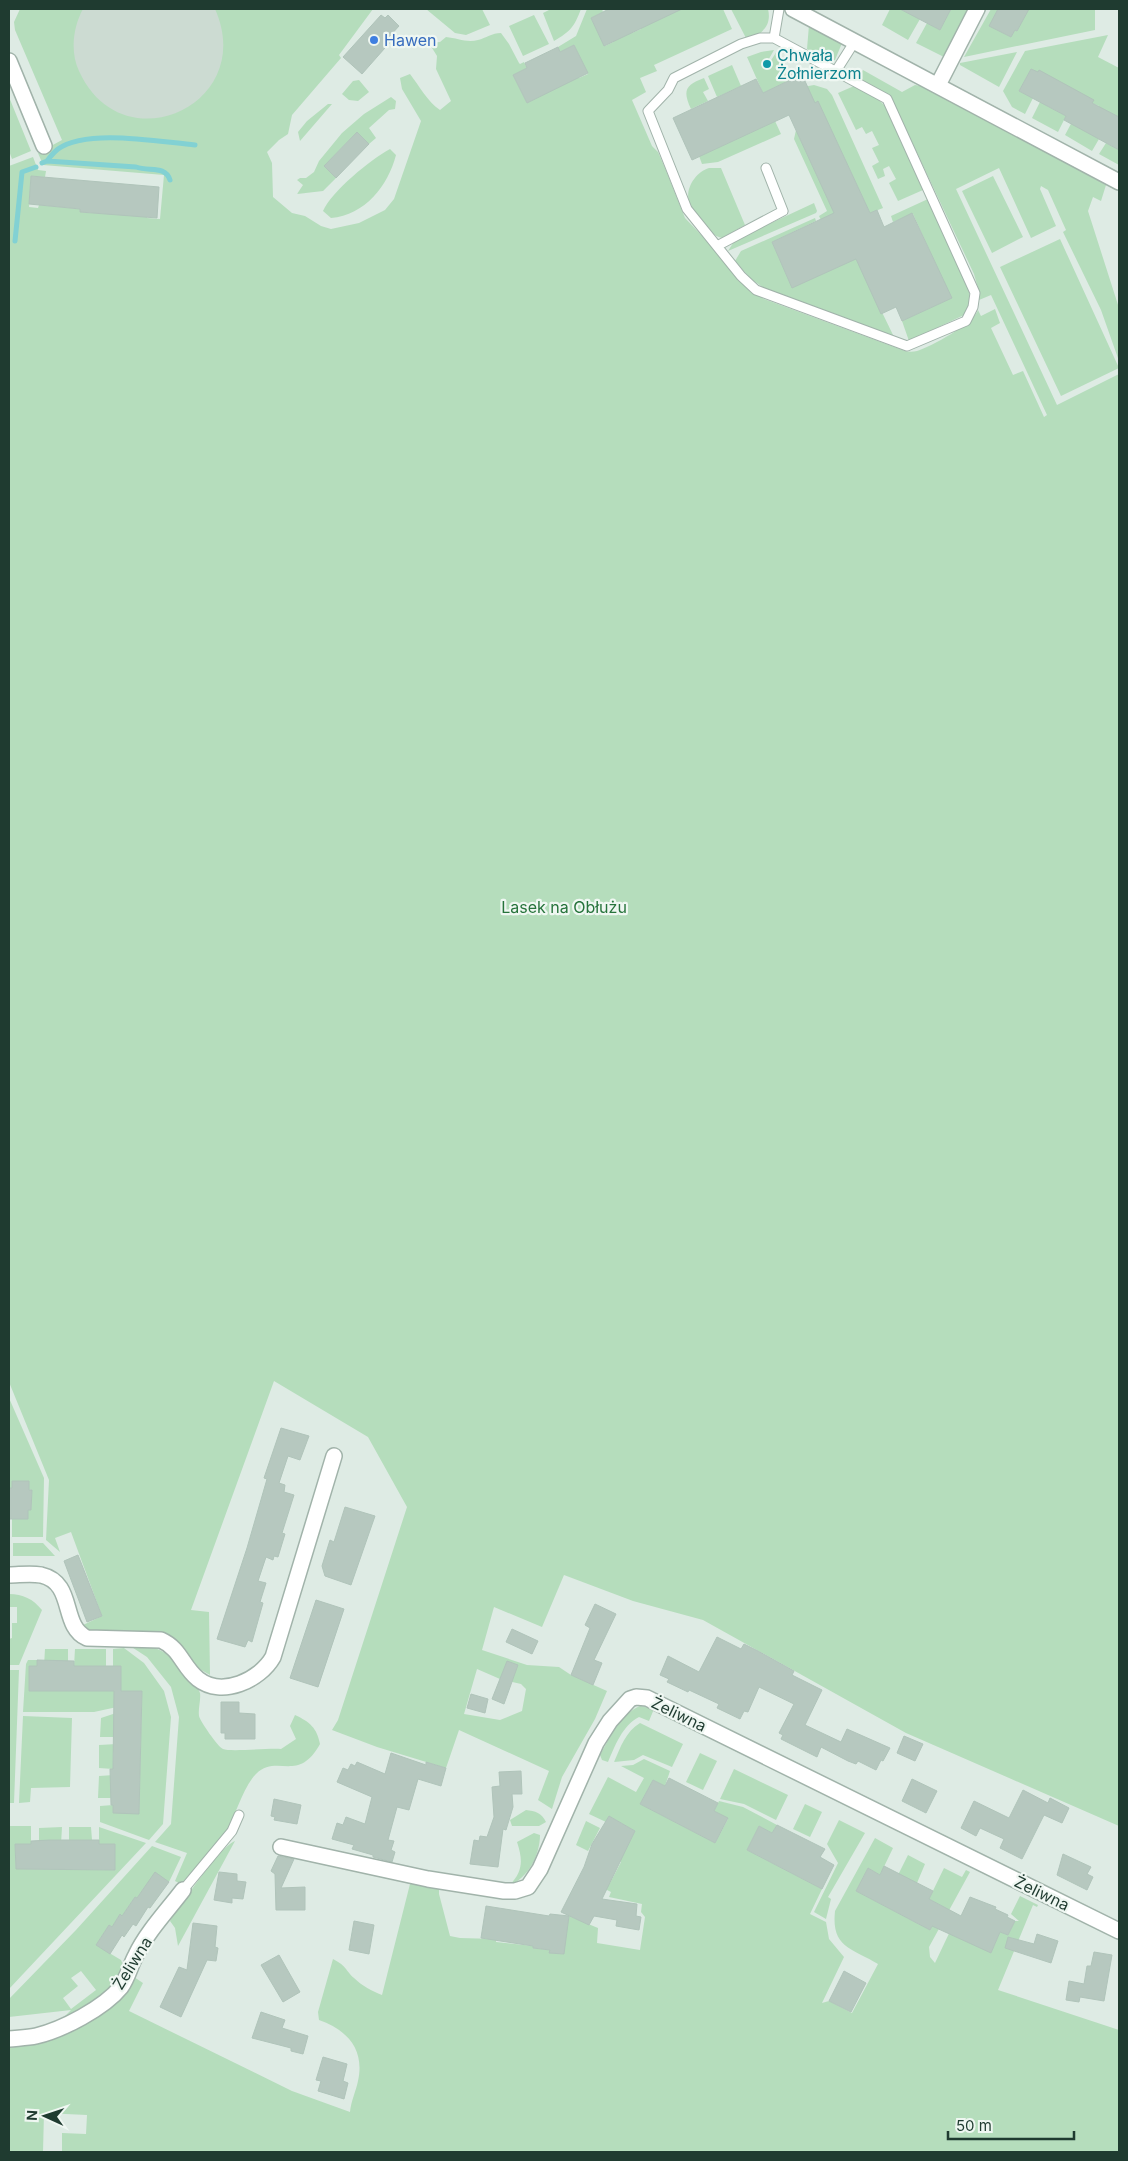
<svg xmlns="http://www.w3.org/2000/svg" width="1128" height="2161" viewBox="0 0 1128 2161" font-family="Inter,sans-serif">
	<rect width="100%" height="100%" fill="#deebe4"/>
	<!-- built -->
	<path fill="#ccdbd2" d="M28,9H277L202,138L62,127Z"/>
	<!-- green -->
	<path fill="#b5ddbc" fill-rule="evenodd" d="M20,9H83C73,27 70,52 79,71C122,166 258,105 215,9H373L339,55L341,58L292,115L288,134L279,140L267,152L272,163L273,197L292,213L305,216L321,226L331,229L359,223L385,210L394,199L421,121L402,89L400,78L410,74C420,87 427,101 440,110L451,101L436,69L437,56L429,43L440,42L446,37C457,38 467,43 478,40C486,38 492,33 501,33L509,44L519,63L520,64L524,62L527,68L513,75L527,103L577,75L579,78L588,74L574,45L560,52L558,47L576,36L587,9H602L603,12L591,18L605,46L613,42L612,39L630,30L632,33L641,29L639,26L665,16L662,9H723L732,29L654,65L657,71L640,78L646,92L632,100L652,146L658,152L665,168L685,218L726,261L731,271L747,288L764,299L905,351C909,352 913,352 917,351C931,347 974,323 978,310L981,316L995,309L1000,323L991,328L1013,375L1023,371L1044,417L1047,415L991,295L979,300L978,288L974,274L894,104L883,92L858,78L863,70L902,92L915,85L927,87L1106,185L1101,201L1093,197L1088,211L1119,308V361L1101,310L1063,232L1066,230L1048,190L1041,186L1040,189L1056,226L1031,238L999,168L956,189L1057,405L1119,374V1826L906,1733L703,1620L633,1601L564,1575L542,1627L494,1607L482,1650L527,1665L559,1667L571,1675L607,1691L595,1719L562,1777L552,1809L538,1800L549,1771L459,1730L446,1768L377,1747L332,1730L338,1720L407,1507L368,1437L274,1381L191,1610L209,1612L210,1675L196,1667L186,1650L159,1633L151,1631H88L81,1626L102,1616L71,1532L55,1538L60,1552L46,1540L49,1480L9,1382V166L33,157L38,170L46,171L45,177L31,176L29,207L38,208L39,205L80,209L81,212L90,213L147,214V218L160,219L164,175L43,165L38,153L62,140L15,30L14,22ZM477,1669L500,1679L521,1684L526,1689L522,1711L500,1720L464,1714Z
		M426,9H482L490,25L466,35L455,33Z
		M551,9H581C574,27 571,31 554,41L543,13Z
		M731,9H768C772,26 762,34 747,40Z
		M890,9H900L920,19L908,40L882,25Z
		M951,9H973L946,58L916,43L927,23L940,30Z
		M991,9H998L990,26L1011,37L1015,30L1017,31L1028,10L1026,9H1095V30L964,57Z
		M534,15L549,44L523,56L509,26Z
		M809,25L842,43L835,60L830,61L807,49Z
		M1108,35L1098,57L1119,68V117L1098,108L1099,106L1092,103L1093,100L1031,69L1019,91L1033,98L1025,114L1012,107L1003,91L1025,51Z
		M774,50L766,64L768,65L777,51L790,80L763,93L747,57L761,52Z
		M1017,52L999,87L960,65V63Z
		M732,65L741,86L717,97L708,76Z
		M704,78L709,89L703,92L708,101L691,109C682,90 686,85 704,78Z
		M359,80L369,92L358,101L349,100L342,94L353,81Z
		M814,85L827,89L832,95L883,208L870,213L818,102L811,105L803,87Z
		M854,86L877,98L886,107L923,190L898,201L889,183L896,179L889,166L883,169L885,176L878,179L872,166L879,162L872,148L879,145L872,131L866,134L862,127L856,130L838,93Z
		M9,97L31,151L12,159L9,151Z
		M391,97L396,101L395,109L389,110L369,128L376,138L369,144L357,132L324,166L336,178L323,191L297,194L303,185L297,180L300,178H306L314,172L319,161L342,133L364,114Z
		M1040,102L1066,116L1058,132L1032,118Z
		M328,104H332L300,141L298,132L307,121Z
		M1073,120L1099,139L1092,151L1065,135Z
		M775,121L781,134L718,162L702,164L699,156Z
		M796,130L841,227L827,233L819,216L827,211L794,139Z
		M1106,143L1119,150V165L1099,154Z
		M390,149L396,155C388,186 365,215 331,218L323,211C332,191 370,160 390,149Z
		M709,168H721L745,225L722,238C713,236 711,231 705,224C699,217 692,210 689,202C685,188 696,172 709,168Z
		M993,176L1023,237L992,253L962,191Z
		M928,199L967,282C970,295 972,304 964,315L909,341L902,321L951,298L913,214L893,222L891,216Z
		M814,203L817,211L816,213L728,251L735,240Z
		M815,218L816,221L772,242L792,287L849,244L894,337L770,292L751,279L735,261L741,251Z
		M1060,239L1119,368L1061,396L1000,267Z
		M9,1398L44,1478L43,1537H12V1519H28V1510H31L32,1490L9,1488Z
		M13,1543H43L55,1556H13Z
		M9,1594C23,1594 33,1599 42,1610L19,1665H9V1639L12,1638V1623H17V1607H9Z
		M127,1644C160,1645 168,1652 188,1677C192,1681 198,1687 200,1693C201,1700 198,1708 199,1716C200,1721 218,1747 223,1749C230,1752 268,1748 281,1749L296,1739L290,1726L295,1715C310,1722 317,1728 320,1744C298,1784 277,1753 256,1774C243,1787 236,1815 226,1832C214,1851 195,1867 181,1884L175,1881L187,1853L155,1842L171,1824L179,1717L171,1687L147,1657Z
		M124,1648L144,1663L164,1691L171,1717L163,1824L149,1840L100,1822V1806L113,1805V1813H139L142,1692L121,1691V1666H113V1649Z
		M45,1649H68V1666H44Z
		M75,1649H106V1666H74Z
		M28,1660H37V1666H29V1691H117V1707L94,1712H23L26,1664Z
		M9,1670H19L14,1803H9Z
		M640,1706L654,1709L649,1721L639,1717C622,1726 615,1746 608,1762L602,1760L600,1755C611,1736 619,1715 640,1706Z
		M113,1714H117V1737H100L101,1718Z
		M23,1716L72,1718L70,1787L31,1788L30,1802L19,1803Z
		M640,1723L683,1744L672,1767L643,1755L634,1760L614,1762C620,1748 626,1731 640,1723Z
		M117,1744L113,1753V1769L99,1768V1745Z
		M700,1753L717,1761L703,1790L686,1782Z
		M644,1759L670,1771L665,1786L653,1780L640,1804L715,1843L728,1819L714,1811L719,1801L743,1807L777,1825L772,1833L759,1826L747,1850L822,1889L810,1914L826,1922L829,1939L844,1957L822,2003L829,2001L852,2013L878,1964C852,1948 831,1948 835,1911L875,1838L893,1848L880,1875L868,1868L856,1891L930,1930L942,1906L929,1899L944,1868L962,1877L966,1870L970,1872L929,1947L930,1957L935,1963L953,1925L991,1953L1000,1932L1008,1935L1015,1921H1019L1011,1914L1020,1896L1038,1905L1037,1907L1033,1905L998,1990L1119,2030V2152H62V2133L86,2134L87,2115L44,2113L43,2152H9V2048L34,2043L134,1977L143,1983L129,2011L292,2091L350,2112C351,2101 356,2091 358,2081C365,2049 347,2030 319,2020L318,2012L333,1959C348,1967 344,1969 354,1978C362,1986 372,1991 382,1995L410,1884L369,1872L439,1885V1894L450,1936L460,1938L496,1939V1942L533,1946V1948L550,1950V1953L563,1954L569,1916L598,1928L597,1943L640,1950L645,1917L641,1912L642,1904L609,1897L611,1892L603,1888L606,1881L610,1883L621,1862L618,1860L624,1853L635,1831L609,1816L606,1822L589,1814L608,1777L636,1792L644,1778L621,1766L633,1765Z
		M734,1769L788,1795L776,1820L744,1804L720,1799Z
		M114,1775V1798H98L99,1776Z
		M805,1804L822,1812L810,1837L793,1829Z
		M526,1810C535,1811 542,1813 546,1822L539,1826H512L510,1820Z
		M839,1820L865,1833L828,1897L831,1899L826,1919L814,1912L838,1863L827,1844Z
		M586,1821L600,1828L588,1851L576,1845Z
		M9,1826H31V1844H15L16,1869L115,1870V1844H99V1827L146,1843L9,1989Z
		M62,1827L61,1844H39V1828Z
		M69,1827H91L92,1840L69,1844Z
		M534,1833L540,1835C540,1855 528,1878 510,1885C523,1871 523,1860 517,1842Z
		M235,1841L178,1946L175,1928L170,1921C182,1904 219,1847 235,1841Z
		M152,1846L181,1857L169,1882L155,1873L137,1898L135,1897L122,1916L120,1914L112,1927L109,1925L96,1945L121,1960L125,1970L105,1998L57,2024L71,2010L9,2017V1999L76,1930ZM81,1971L96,1990L71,2009L63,1998L78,1986L71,1978Z
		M908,1855L925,1864L917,1883L895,1881Z"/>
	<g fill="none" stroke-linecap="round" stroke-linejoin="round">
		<!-- stream -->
		<path stroke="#82d1d3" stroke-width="5" d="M47,161C50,157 54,152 58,149C87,128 160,142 195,145
			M42,163L47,161L136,167C149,172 165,165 170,180
			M15,241L22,172L36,167"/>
	</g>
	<!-- building -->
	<path fill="#b6c8bf" stroke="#b0c4ba" d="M609,9H682L604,46L591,18Z
		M900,9H951L940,30Z
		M998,9H1029L1017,31L1015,30L1011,37L989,26Z
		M381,15L385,18L388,15L399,26L389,37L392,40L362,74L343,57Z
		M574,45L588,73L527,103L513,75L527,68L525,63L558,47L560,52Z
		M799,68L815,103L818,101L870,213L877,210L884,227L912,213L952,298L902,321L896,307L881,314L856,259L792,288L772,242L834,213L789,115L692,160L673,118L756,79L763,93L790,80L787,74Z
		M1031,69L1038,72L1039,70L1094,100L1092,103L1119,117V150L1064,120L1066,116L1019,91Z
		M357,132L369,144L336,178L324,166Z
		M31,176L159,187L157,218L80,212V209L29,204Z
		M281,1428L309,1436L300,1460L288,1456L279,1483L285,1485L284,1492L294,1495L282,1533L285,1534L278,1557L274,1556L273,1560L266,1557L258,1581L266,1583L260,1602L263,1603L252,1642L248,1640L245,1647L217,1639L247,1548L267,1479L264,1478Z
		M12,1481H29V1490H32L31,1510H28V1519H9V1488H12Z
		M345,1507L375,1516L351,1585L325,1576L322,1566L330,1540L334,1542Z
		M78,1555L102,1616L87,1622L64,1561Z
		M316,1600L344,1609L318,1687L290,1678Z
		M595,1604L616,1614L594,1660L602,1663L593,1685L571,1675L590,1628L585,1625Z
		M512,1629L538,1641L532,1654L506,1642Z
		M717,1637L741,1649L744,1644L758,1651L794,1671L792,1675L822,1690L805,1725L841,1742L847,1729L890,1748L883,1761L881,1760L876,1770L858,1761L856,1764L848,1761L821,1747L817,1757L781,1739L783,1735L779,1733L794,1704L759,1687L748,1712L744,1711L740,1719L717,1708L719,1704L689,1690L688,1692L667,1682L669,1679L660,1675L668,1656L699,1672Z
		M37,1660L74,1661V1666H121V1691H142L139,1814L113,1813V1805H111L110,1769H113L114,1691H29V1666H37Z
		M507,1661L518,1665L504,1704L492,1699Z
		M471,1694L488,1699L485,1713L467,1708Z
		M221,1702H239V1713L255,1714V1739H225V1733H221Z
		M904,1736L923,1744L915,1761L897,1753Z
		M391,1753L426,1765V1762L446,1768L441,1786L418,1779L409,1810L397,1807L388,1840L394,1841L391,1850L395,1852L392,1862L373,1857V1855L352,1849L354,1845L332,1839L337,1823L343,1825L346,1817L365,1824L372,1797L337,1782L343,1768L348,1770L351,1764L355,1766L357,1762L385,1774Z
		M521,1771L522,1794H512L513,1807L506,1830L503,1829L498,1867L470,1864L474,1840L479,1841L480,1836L487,1837L494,1817L492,1787L500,1786L499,1772Z
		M669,1778L718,1803L714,1811L728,1818L715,1843L640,1804L653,1780L665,1786Z
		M912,1779L937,1791L926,1813L902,1801Z
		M1023,1790L1048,1803L1050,1798L1069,1808L1062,1823L1044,1815L1022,1859L1000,1848L1004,1839L980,1828L976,1836L961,1828L974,1801L1009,1818Z
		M274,1799L301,1805L297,1824L274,1820L275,1817L271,1816Z
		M609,1816L635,1831L602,1899L637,1904L636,1916L641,1917L639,1930L616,1926L617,1920L594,1916L589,1925L561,1912L584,1867L592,1844Z
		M777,1825L825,1849L820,1857L834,1865L822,1889L747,1850L759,1826L772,1833Z
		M50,1840H99V1844H115V1870L16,1869L15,1844H31V1841Z
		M1063,1854L1091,1867L1087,1874L1093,1877L1087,1890L1057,1875Z
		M278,1856L294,1859L281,1888L305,1887V1910H276L275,1874L271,1871Z
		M884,1866L933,1891L929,1899L961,1916L970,1897L996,1907L995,1909L1008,1915L1007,1917L1015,1921L1008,1935L1000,1932L991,1953L932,1926L930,1930L856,1891L868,1868L880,1875Z
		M155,1872L169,1882L150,1908L148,1907L136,1926L133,1924L124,1937L122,1935L110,1954L96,1945L109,1925L112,1927L120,1914L122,1916L135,1897L137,1898Z
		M219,1872L237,1874V1881L246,1882L243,1899L232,1898V1903L214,1900Z
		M486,1906L549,1916L550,1914L569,1916L564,1954L549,1953L550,1950L533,1948V1946L481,1938Z
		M354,1921L374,1925L369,1954L349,1950Z
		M193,1923L217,1926L215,1947L218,1948L216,1961L207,1960L181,2017L160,2007L179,1967L187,1970Z
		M1037,1934L1058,1941L1051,1963L1005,1948L1008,1937L1034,1944Z
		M1094,1952L1112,1955L1104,2001L1080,1997L1079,2002L1066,2000L1069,1981L1084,1984L1087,1966H1091Z
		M279,1955L300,1992L283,2002L261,1965Z
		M844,1971L866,1983L851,2012L829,2001Z
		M261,2012L285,2020L282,2028L308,2036L303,2054L291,2051V2048L252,2038Z
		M323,2057L347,2064L343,2081L348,2083L344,2099L318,2091L321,2081L316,2080Z"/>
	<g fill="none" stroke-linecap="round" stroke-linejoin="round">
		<defs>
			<path id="lane" d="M774,38H760L741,44L674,78L668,90L648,111L687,209L741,276L756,290L907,346L966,321L973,307L975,293L887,99L774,38L779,9
				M836,71L855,41
				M717,246L783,211L766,168
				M183,1890L232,1831L239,1815"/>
			<path id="street" d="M793,9L1119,182
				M9,61L44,146
				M938,85L977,9
				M9,1575C19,1575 30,1573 41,1575C76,1583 60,1626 87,1638L161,1640C181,1649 182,1666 198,1679C222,1698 260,1680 273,1657L334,1456
				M281,1847L428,1879L504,1891H515L528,1887L540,1869L596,1743L610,1721L630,1699L636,1697L647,1698L1119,1931
				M9,2039C17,2038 27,2038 36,2036C62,2030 104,2008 121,1987C128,1977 130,1966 136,1955C147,1932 167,1911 183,1890"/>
		</defs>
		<!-- lane casing -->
		<use href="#lane" stroke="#a1b3aa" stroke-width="11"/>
		<!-- street casing -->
		<use href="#street" stroke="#a1b3aa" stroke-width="18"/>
		<!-- lane -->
		<use href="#lane" stroke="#fff" stroke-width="9"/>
		<!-- street -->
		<use href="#street" stroke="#fff" stroke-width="15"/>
	</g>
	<!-- markers -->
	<circle fill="#3f7fe0" stroke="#eff7f2" stroke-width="2" cx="374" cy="40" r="5"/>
	<circle fill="#0f9aa8" stroke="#eff7f2" stroke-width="2" cx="767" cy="64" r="5"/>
	<g text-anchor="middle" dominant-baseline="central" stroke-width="4.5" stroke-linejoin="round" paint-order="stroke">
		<!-- shop labels -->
		<g font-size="16" fill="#366cbe" stroke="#eff7f2" text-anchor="start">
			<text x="384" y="40">Hawen</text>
		</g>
		<!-- culture labels -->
		<g font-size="16" fill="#0d838f" stroke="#eff7f2" text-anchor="start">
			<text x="777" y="55">Chwała<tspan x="777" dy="18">Żołnierzom</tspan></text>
		</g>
		<!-- park labels -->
		<g font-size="16" fill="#27743c" stroke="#eff7f2">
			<text x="564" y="907">Lasek na Obłużu</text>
		</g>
		<!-- street labels -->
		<g font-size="16" fill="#1f3b30" stroke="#eff7f2">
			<text transform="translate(679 1714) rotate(26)">Żeliwna</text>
			<text transform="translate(1042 1893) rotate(26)">Żeliwna</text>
			<text transform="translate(132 1963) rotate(-58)">Żeliwna</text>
		</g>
	</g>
	<!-- border -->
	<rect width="1128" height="2161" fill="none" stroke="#1f3b30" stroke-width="20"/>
	<!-- north arrow -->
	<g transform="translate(45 2116) rotate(273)" stroke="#eff7f2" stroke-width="4" paint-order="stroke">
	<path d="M0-4L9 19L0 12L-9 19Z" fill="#1f3b30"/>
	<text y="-8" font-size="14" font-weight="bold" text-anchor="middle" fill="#1f3b30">N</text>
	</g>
	<!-- scale -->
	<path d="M948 2131v8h126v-8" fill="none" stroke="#1f3b30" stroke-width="2.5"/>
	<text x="956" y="2131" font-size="15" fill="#1f3b30" stroke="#eff7f2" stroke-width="4" paint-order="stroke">50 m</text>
</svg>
